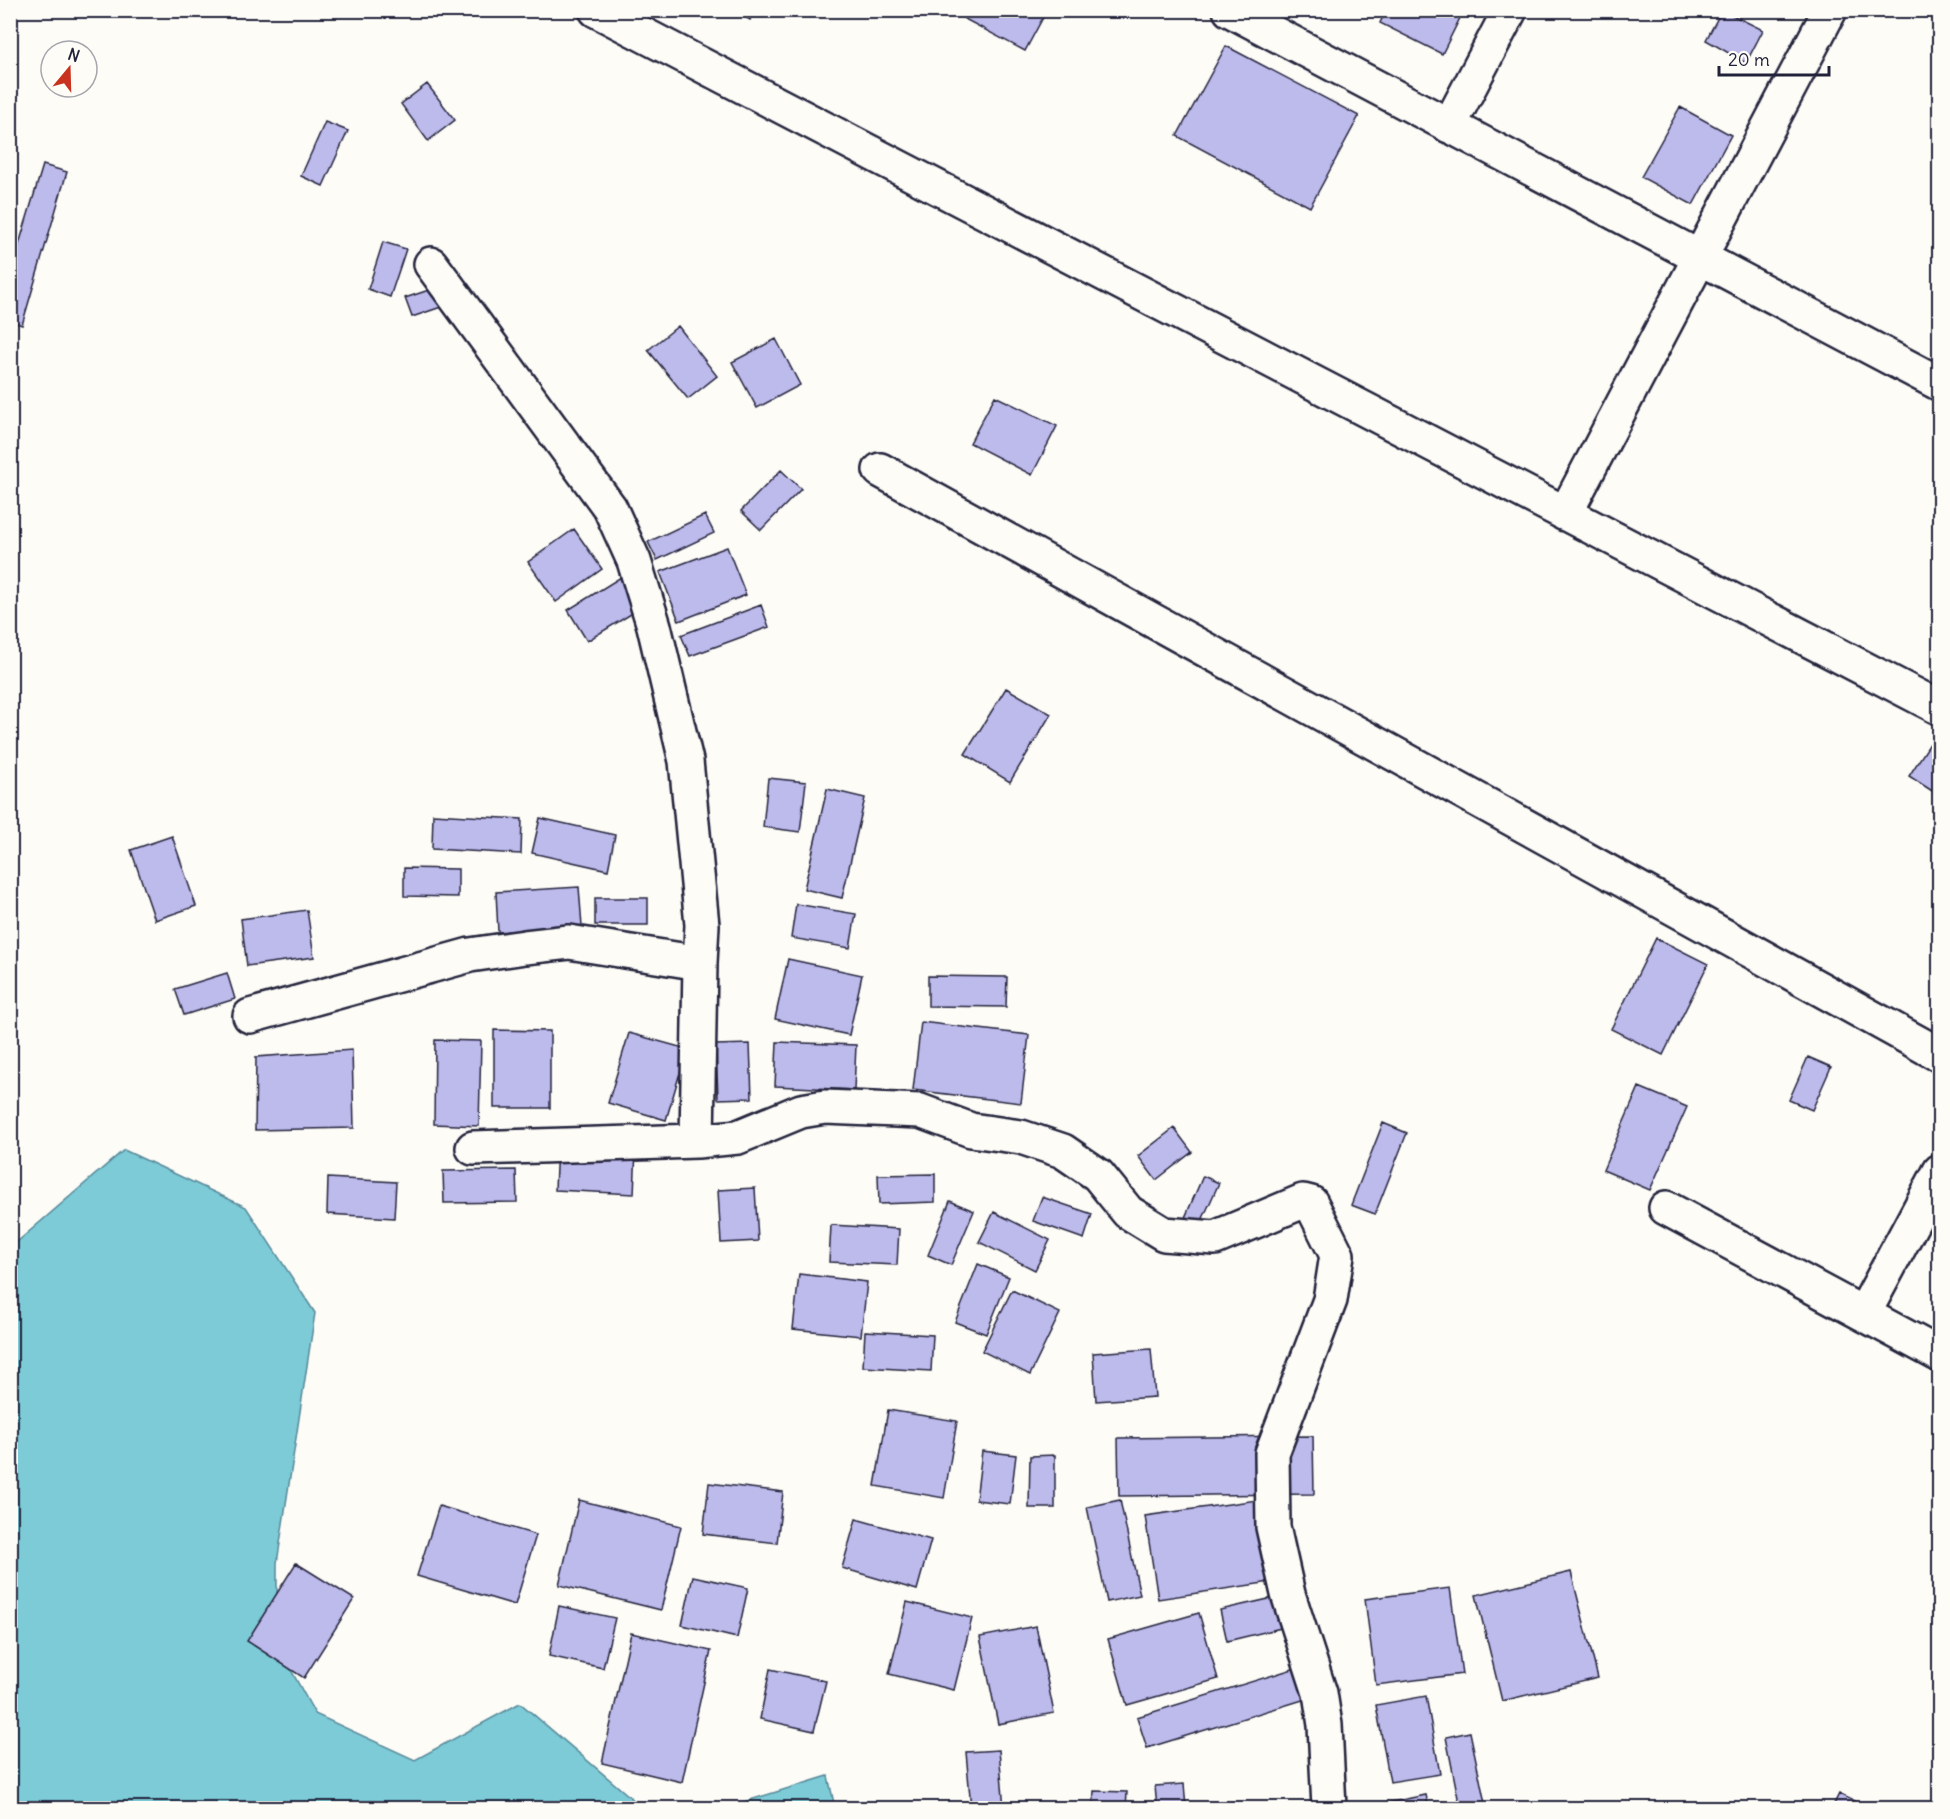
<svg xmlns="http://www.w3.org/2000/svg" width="1950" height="1819" viewBox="0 0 1950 1819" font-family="Delius,sans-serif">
	<rect width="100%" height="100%" fill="#fdfcf7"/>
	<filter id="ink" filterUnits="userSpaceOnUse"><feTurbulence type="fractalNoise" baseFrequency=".0167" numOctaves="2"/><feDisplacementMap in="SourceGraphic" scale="12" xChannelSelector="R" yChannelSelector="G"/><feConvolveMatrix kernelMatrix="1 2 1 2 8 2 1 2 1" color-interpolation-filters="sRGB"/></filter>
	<g filter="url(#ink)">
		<!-- water -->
		<path fill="#7bcbd6" stroke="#578798" stroke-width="1.5" d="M124,1150L246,1207L315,1313L277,1563V1644L315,1714L415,1760L520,1703L643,1808H11L10,1248Z
			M828,1776L835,1808H724Z"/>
		<!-- building -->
		<path fill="#bdbaec" stroke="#22223b" stroke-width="1.5" d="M732,10H755L750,20Z
			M948,10H1047L1025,51Z
			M1386,10H1464L1442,54L1380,23Z
			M1722,10L1763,30L1746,63L1706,40Z
			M1226,46L1359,116L1310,207L1177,136Z
			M427,84L455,120L428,141L401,104Z
			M1680,107L1731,135L1693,205L1641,177Z
			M325,122L348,131L323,186L301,176Z
			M43,165L67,172L22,325L10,321V274Z
			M383,242L406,249L390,297L368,289Z
			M438,287L444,306L412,317L405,298Z
			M678,326L717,376L688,399L648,350Z
			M776,339L800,385L757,408L732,362Z
			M995,396L1057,426L1032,475L970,443Z
			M781,470L801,489L761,530L741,511Z
			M705,515L714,533L657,560L648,542Z
			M574,529L602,569L556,602L528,562Z
			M727,547L746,595L679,621L660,572Z
			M621,577L641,608L587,641L568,610Z
			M761,605L769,627L690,656L681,635Z
			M1006,688L1051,714L1010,782L965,754Z
			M1936,734L1940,737V796L1909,776Z
			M768,778L806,782L800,832L763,827Z
			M827,789L865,798L842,898L804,889Z
			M433,814L522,819L521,854L432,849Z
			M540,818L615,835L608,870L532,853Z
			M172,836L196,906L155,920L131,850Z
			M404,868L458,869V897L404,896Z
			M579,887L582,926L498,932L496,892Z
			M595,898H648V925H595Z
			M796,904L856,914L850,948L791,938Z
			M307,910L314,957L247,966L241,919Z
			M1656,938L1708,964L1663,1055L1611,1029Z
			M788,959L862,975L849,1035L775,1019Z
			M227,973L235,999L184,1015L175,989Z
			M928,976L1007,977L1006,1007L928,1006Z
			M921,1022L1029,1035L1021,1103L913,1090Z
			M494,1030L550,1031V1108H494Z
			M629,1033L687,1049L666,1120L608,1103Z
			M435,1040L481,1041L479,1126L434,1124Z
			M777,1042L856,1045L854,1090L775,1086Z
			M750,1044L752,1098L718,1099L716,1045Z
			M352,1050L354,1128L255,1130L256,1057Z
			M1808,1057L1831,1067L1812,1110L1789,1100Z
			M1639,1087L1687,1107L1650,1190L1603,1170Z
			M1383,1123L1407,1133L1375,1214L1351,1205Z
			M1174,1128L1192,1152L1156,1180L1138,1156Z
			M557,1145L636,1149L634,1194L555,1190Z
			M516,1170L517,1202L444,1203L443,1171Z
			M935,1174V1202L879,1204L878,1175Z
			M1203,1176L1219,1183L1199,1227L1184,1220Z
			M328,1178L396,1182L394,1218L327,1214Z
			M755,1188L758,1241L721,1243L718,1190Z
			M1042,1197L1092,1214L1084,1239L1033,1221Z
			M950,1201L974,1211L951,1265L928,1255Z
			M994,1212L1050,1240L1035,1270L979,1242Z
			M831,1225L899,1229L897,1265L829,1262Z
			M978,1264L1009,1277L986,1334L955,1322Z
			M799,1274L867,1282L861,1336L793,1329Z
			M1012,1290L1060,1313L1030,1375L982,1351Z
			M865,1331L933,1335L931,1371L863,1367Z
			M1151,1349L1155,1397L1096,1401L1093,1353Z
			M888,1410L957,1421L944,1498L875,1486Z
			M1313,1436L1314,1494L1119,1496L1118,1438Z
			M982,1451L1016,1455L1010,1504L976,1500Z
			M1055,1455V1508H1029L1030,1456Z
			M709,1483L783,1492L777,1543L703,1534Z
			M1278,1497L1291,1579L1158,1599L1145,1516Z
			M579,1500L681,1526L661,1610L559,1585Z
			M1120,1500L1140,1595L1107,1602L1087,1507Z
			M439,1506L536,1535L515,1605L417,1576Z
			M856,1519L931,1540L917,1590L842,1568Z
			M296,1563L354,1599L304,1678L247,1641Z
			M1571,1572L1598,1678L1502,1701L1476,1595Z
			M693,1576L748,1588L737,1638L682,1625Z
			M1450,1588L1462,1674L1376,1685L1365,1599Z
			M1295,1593L1302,1623L1227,1641L1220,1610Z
			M907,1602L972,1618L954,1690L889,1674Z
			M559,1606L615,1618L603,1668L549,1656Z
			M1199,1613L1218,1679L1127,1705L1108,1639Z
			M1036,1626L1054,1713L998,1724L980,1637Z
			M631,1633L711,1651L682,1782L602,1763Z
			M1296,1668L1306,1699L1147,1748L1137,1717Z
			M770,1669L826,1681L814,1731L760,1719Z
			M1426,1696L1440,1774L1390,1782L1376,1705Z
			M1470,1732L1486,1808H1460L1446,1737Z
			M999,1750L1004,1808H971L966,1752Z
			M1184,1784L1186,1808H1157L1155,1786Z
			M1094,1791L1127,1792L1126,1808H1093Z
			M1839,1794L1869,1808H1832Z
			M1426,1795L1429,1808H1373L1372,1806Z"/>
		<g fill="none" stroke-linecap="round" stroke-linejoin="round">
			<defs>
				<path id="minor" d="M596,10L1940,708
					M1230,10L1940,384
					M1449,126L1510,10
					M880,470L1940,1055
					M1565,514L1830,10
					M250,1016L470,955L525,947L569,942L700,963L702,925L686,761L654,626L634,561L610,508L431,264
					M697,1141L700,963
					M473,1148L697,1141L738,1137L801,1111L825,1107L920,1111L971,1130L1021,1137L1063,1151L1098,1175L1128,1212L1164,1234L1215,1238L1303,1201L1311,1203L1337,1255L1330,1300L1272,1453L1273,1527L1288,1594L1320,1693L1325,1725L1329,1808
					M1666,1208L1940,1355
					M1864,1313L1940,1171"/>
			</defs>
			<!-- minor casing -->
			<use href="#minor" stroke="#22223b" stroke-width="38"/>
			<!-- minor -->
			<use href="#minor" stroke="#fdfcf7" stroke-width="33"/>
		</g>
	</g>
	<!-- margin -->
	<rect width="1950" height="1819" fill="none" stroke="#fdfcf7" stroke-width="36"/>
	<rect x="18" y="18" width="1914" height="1783" fill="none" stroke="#22223b" stroke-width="2" filter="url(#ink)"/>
	<!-- north arrow -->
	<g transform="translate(69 69) rotate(19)"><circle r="28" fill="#fdfcf7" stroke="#a5a5ac" stroke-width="1.5"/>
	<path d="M0-4.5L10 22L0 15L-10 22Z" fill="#c8321e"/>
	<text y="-9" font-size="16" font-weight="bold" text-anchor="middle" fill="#22223b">N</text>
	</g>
	<!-- scale -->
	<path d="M1719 66v9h110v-9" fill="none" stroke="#22223b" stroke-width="3"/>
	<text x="1728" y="66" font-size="18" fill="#22223b" stroke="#fdfcf7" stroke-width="4.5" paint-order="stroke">20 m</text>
</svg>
